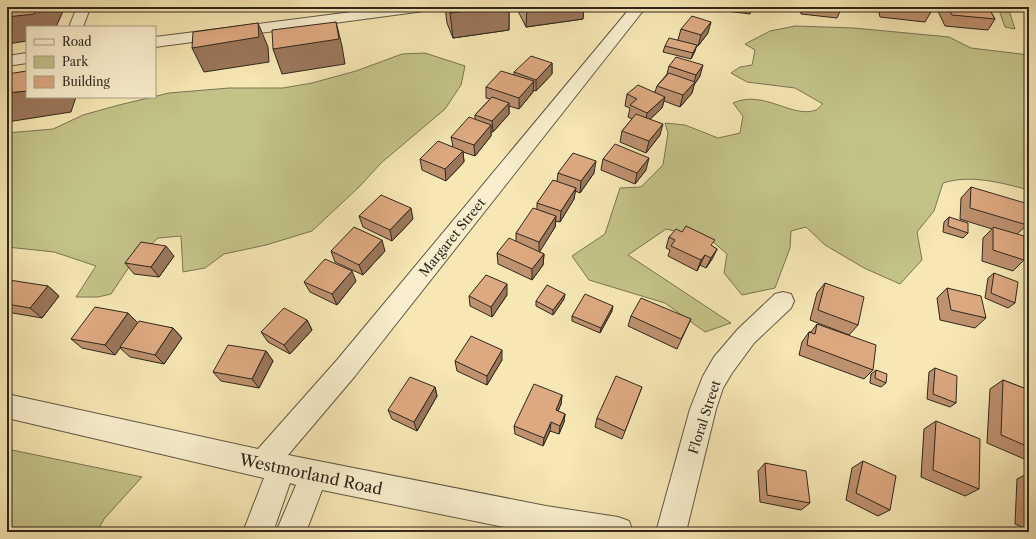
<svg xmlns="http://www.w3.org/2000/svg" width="1036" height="539" viewBox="0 0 1036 539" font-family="'Libre Caslon Text',serif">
	<rect width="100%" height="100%" fill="#f6e7b4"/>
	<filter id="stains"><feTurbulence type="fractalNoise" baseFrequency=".005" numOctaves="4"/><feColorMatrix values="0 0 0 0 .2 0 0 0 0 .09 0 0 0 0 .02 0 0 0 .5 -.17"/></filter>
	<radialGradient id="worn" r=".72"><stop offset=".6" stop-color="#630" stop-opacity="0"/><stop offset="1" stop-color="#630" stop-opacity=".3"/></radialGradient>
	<!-- green -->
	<path fill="#c3c388" stroke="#797553" d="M998,7H1008L1015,29L1005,27Z
		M795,26L854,28L949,37L971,48L1029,55V190C1002,183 971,174 943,183L934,211L917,232L922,260L900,284L864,268L825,245L806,227L791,231L790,248L775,288L742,295L724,273L727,254L711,240L666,229L628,255L731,323L705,332L665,303L589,280L572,256L605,234L620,188L641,187L663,165L668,133L665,123L685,125L718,138L740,133L743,116L733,103C764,89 792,119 816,110C818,109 821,105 823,104L795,88L747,82L731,73L740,67L752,65L755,50L745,44L770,31Z
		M425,53L465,66L461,85L445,109L381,163L360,186L312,231L266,245L224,254L205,268L183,272L181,236L158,238L133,261L111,294L98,297H76L96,266L54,252L7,247V133L53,129L83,115L119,105L169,93L229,88H283L312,83L356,71L402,54Z
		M7,449L142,477L104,519L97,532H7Z"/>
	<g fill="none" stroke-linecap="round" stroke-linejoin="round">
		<defs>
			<path id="minor" d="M77,7H94L89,11L83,27H69Z
				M391,7H431L429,10L424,11L155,47V37Z
				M631,7H646L355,376L288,455L546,506L618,517L629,521L633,532H528L322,490L306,532H276L296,485L290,483L273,532H243L264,478L7,418V394L258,449L337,360Z
				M27,53V63L7,66V56Z
				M783,292L791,294L794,301L791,308L754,343L732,373L723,388L716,409L686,532H656L690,409L703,376L714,357L738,329L775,294Z"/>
		</defs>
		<!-- minor casing -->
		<use href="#minor" stroke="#615744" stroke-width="2"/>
		<!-- minor -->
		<use href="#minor" fill="#f9efce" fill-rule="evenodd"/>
	</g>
	<!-- wall -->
	<path fill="#be916f" stroke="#2f271e" d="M445,7H509V30L453,38L447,23Z
		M518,7H584L583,19L526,27L518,11Z
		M722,7H752L750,14L727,11L728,8Z
		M800,7H842L837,18L801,14Z
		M878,7H930L931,12L925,22L880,17Z
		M938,7H988L995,19L988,30L945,26L937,9Z
		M681,29L708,33L698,46H696L695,51L691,59L663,52L665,46L678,40Z
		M552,63V74L536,91L533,90V92L519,109L509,106V114L493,132H491V136L475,156L463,152L464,162L446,181L422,170L420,159L453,146L451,137L475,119V115L490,99L486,98V87L514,75V72Z
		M669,66L700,76L694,85L692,93L680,107L664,101L662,108L650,119L660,135L646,153L620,142L622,131L632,119L628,117L630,108L625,106L627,94L655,92L657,86L667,74Z
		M603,159L646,170L635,184L601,170Z
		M558,173H594L580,193L575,191L574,199L560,222L556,221L555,227L539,252L544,254L543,265L532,280L498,264L497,253L516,242V233L537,209V203L557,181Z
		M971,187L1027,225L1017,234L1024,260L1013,271L982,261L983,238L992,229L960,219L961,198Z
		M359,216L413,219L392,241L363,227Z
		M949,217L968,233L963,238L943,232L944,222Z
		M669,237L712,246L717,249L712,259L706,268L700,265L697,271L668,256L670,250L666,248Z
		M331,251H385L363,275L335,262Z
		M174,256L159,277L134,274L125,263Z
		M994,273L1015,303L1008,308L985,298L988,278Z
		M356,281L337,305L310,292L304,282Z
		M7,283L48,286L59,296L42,318L7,312Z
		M825,283L858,325L849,335L810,320L817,293Z
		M947,288L986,318L975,328L940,320L937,298Z
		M507,295L492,317L470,306L469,296Z
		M564,299L553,315L536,306V301Z
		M612,311L600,333L572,321V316Z
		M128,313L138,323L173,328L182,338L164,364L130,357L120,348L115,355L82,348L71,339Z
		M631,316L691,319L677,349L628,326Z
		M307,320L312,330L290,354L268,342L261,332Z
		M817,324L873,370L864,379L799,355L802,342L809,332H811Z
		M266,351L273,361L259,388L221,381L213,372Z
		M502,360L487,385L457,371L455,361Z
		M935,368L956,403L950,407L927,399L929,372Z
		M876,370L886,383L881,387L870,383L871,374Z
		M1003,380L1029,390V461L987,443L990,389Z
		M435,387L437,396L417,431L392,419L388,410Z
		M642,387L622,439L595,427L597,418Z
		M562,395L561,404L558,411L565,414L564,422L559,434L550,431L543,446L515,434L514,426Z
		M936,421L979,489L965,496L921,477L924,429Z
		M863,461L890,510L878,516L846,500L852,468Z
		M765,463L810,503L801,510L760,502L758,471Z
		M1029,473V530L1015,524L1017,479Z"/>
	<!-- shaded-wall -->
	<path fill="#9b765a" stroke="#2f271e" d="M38,7H65L56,27H27V41L7,44V17Z
		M497,7H509V30L453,38L450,13Z
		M527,7H584L583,19L526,27Z
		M336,22L342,46L345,64L282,74L273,49Z
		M711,22L708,33L698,46L701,35Z
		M258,23L268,47L269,62L204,72L192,48Z
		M697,45L695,51L691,59L693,53Z
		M552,63V74L536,91V80Z
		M703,65L700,76L694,85L692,93L680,107L683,95L694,83L696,75Z
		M534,81L533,92L519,109V98Z
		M27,91V97H76L71,112L7,122V93Z
		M665,97L662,108L645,124L647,113Z
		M509,103V114L493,132L492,121Z
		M663,124L660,135L646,153L649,141Z
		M491,125V136L475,156L474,145Z
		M463,151L464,162L446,181L445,169Z
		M649,158L646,170L635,184L637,173Z
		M596,161L594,173L580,193L581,181Z
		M576,188L574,199L560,222L561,211Z
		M411,208L413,219L392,241L390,230Z
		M556,216L555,227L539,253V242Z
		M382,240L385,251L363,275L359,265Z
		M166,246L174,256L159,277L151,267Z
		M717,249L712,259L706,268L711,258Z
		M544,254L543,265L532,280V269Z
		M705,255L697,271L701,260Z
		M352,271L356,281L337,305L332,294Z
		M507,284V295L492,317L491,307Z
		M48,286L59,296L42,318L30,308Z
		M565,294L564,299L553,315V310Z
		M613,306L612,311L600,333L601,328Z
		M128,313L138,323L115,355L105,345Z
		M307,320L312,330L290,354L284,345Z
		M173,328L182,338L164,364L155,355Z
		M502,350V360L487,385V376Z
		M266,351L273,361L259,388L252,379Z
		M435,387L437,396L417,431L414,422Z
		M562,395L561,404L555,419L556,410Z
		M565,414L564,422L559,434L560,426Z
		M551,422L550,431L543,446L544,438Z"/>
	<!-- building -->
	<path fill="#dda981" stroke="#2f271e" d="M7,7H38L34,14L7,17Z
		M448,7H497L450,13Z
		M894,7H930L931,12Z
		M948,7H988L995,19L952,15Z
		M692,16L711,22L701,35L681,29Z
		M336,22L339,39L273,49L272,30Z
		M258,23L259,37L192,48L193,32Z
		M669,38L697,45L693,53L665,46Z
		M531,56L552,63L536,80L514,72Z
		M676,57L703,65L696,75L669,66Z
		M27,71V91L7,93V74Z
		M501,71L534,81L519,98L486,87Z
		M669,73L695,82L683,95L657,86Z
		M638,85L665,97L647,113L630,105L637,99L627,94Z
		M492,97L509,103L492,121L475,115Z
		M636,114L663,124L649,141L622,131Z
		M469,117L491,125L474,145L451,137Z
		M438,141L463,151L445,169L420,159Z
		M615,144L649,158L637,173L603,159Z
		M573,153L596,161L581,181L558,173Z
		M553,180L576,188L561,211L537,203Z
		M971,187L1025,203L1027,225L970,208Z
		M381,195L411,208L390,230L359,216Z
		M533,208L556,216L539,242L516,233Z
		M949,217L968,223V233L948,226Z
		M686,226L715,240L711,245L717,249L711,258L705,255L701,260L671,246L675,240L669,237L676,229L682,232Z
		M354,227L382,240L359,265L331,251Z
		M993,227L1024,236V260L993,250Z
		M509,238L544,254L532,269L497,253Z
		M141,242L166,246L151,267L125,263Z
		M325,259L352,271L332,294L304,282Z
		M994,273L1018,282L1015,303L991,293Z
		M486,275L507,284L491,307L469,296Z
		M9,280L48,286L30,308L7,304V283Z
		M825,283L864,297L858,325L818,310Z
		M547,285L565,294L553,310L536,301Z
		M947,288L981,296L986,318L951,310Z
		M585,294L613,306L601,328L572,316Z
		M641,298L691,319L681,339L631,316Z
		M95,307L128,313L105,345L71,339Z
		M284,308L307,320L284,345L261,332Z
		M139,321L173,328L155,355L120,347Z
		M817,324L876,345L873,370L807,345L809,332L815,334Z
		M471,336L502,350L487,376L455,361Z
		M228,345L266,351L252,379L213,372Z
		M935,368L957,376L956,403L933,394Z
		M876,370L887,374L886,383L875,378Z
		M616,376L642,387L625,431L597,418Z
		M410,377L435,387L414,422L388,410Z
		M1003,380L1029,390V447L1001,435Z
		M534,384L562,395L556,410L565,414L560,426L551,422L544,438L514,426Z
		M936,421L980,439L979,489L933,470Z
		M863,461L896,476L890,510L856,493Z
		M765,463L806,471L810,503L767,495Z"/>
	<g text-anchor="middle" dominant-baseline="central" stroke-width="3" stroke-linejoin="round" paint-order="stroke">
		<!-- street labels -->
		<g font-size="13" fill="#2f271e" stroke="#f9efce">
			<text transform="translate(452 237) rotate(-51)">Margaret Street</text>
			<text transform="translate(704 417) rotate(-72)">Floral Street</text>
		</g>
		<!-- near-street labels -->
		<g font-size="16" fill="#2f271e" stroke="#f9efce">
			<text transform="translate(311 474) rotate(12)">Westmorland Road</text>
		</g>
	</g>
	<!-- margin -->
	<rect width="1036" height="539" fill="none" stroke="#f6e7b4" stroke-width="24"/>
	<rect x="8" y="8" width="1020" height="523" fill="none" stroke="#2f271e" stroke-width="2"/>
	<rect x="12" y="12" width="1012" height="515" fill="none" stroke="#2f271e"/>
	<!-- legend -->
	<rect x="26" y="26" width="130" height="72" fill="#f9efce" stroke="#a89f88"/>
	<rect x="34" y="39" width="20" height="6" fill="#f9efce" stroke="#a89f88"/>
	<text x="62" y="46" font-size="12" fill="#2f271e">Road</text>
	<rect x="34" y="56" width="20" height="12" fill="#c3c388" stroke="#a89f88"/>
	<text x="62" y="66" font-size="12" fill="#2f271e">Park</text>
	<rect x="34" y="76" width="20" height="12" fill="#dda981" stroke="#a89f88"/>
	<text x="62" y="86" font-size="12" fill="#2f271e">Building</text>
	<rect width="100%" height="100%" filter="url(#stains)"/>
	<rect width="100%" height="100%" fill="url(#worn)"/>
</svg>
